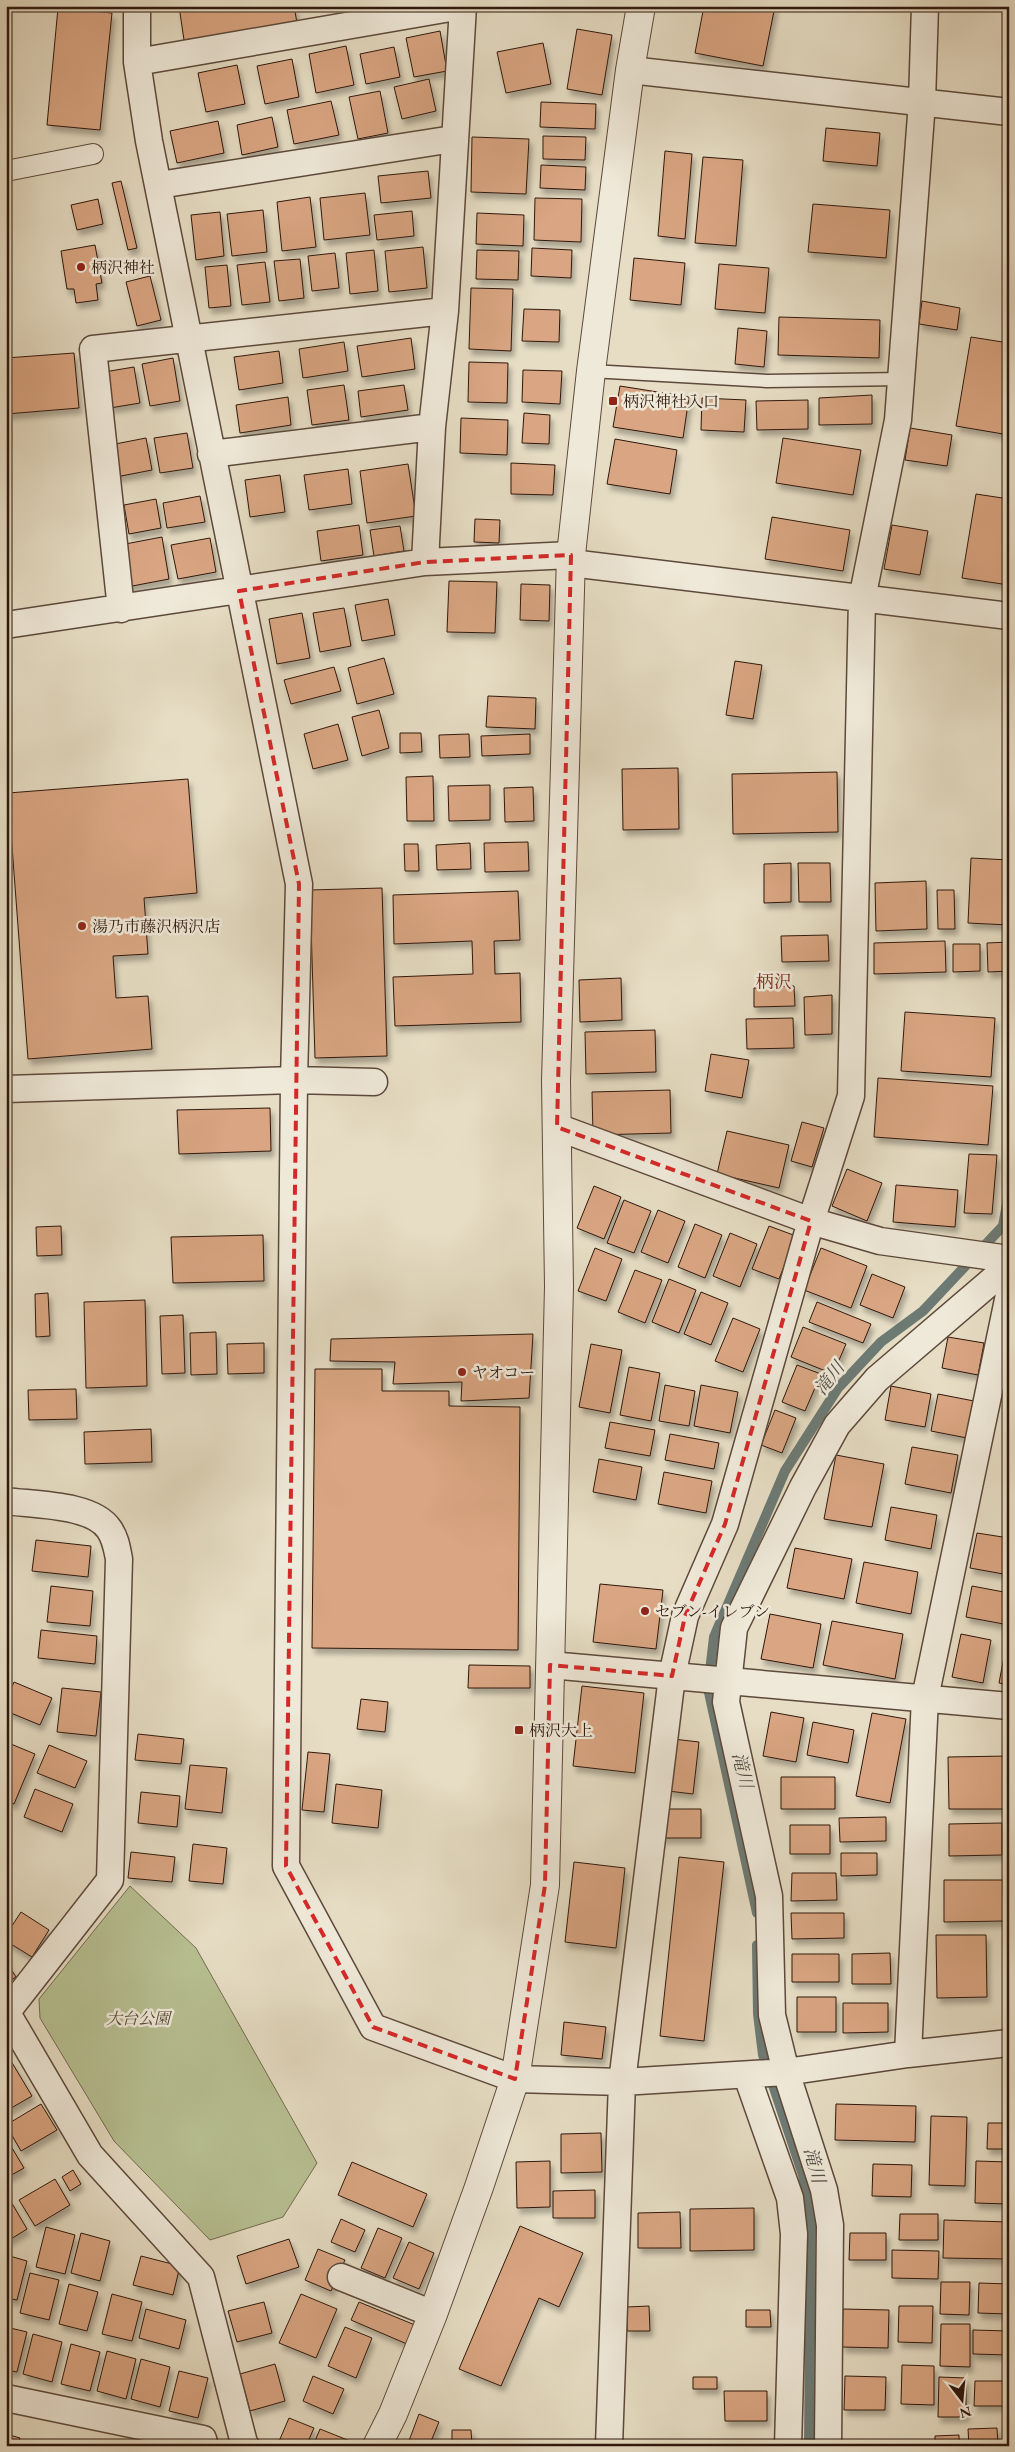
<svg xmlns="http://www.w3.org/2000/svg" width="1015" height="2452" viewBox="0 0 1015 2452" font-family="'EB Garamond','Noto Serif JP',serif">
	<defs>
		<filter id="shadow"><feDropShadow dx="3" dy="5.5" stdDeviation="2.5" flood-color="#0004"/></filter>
	</defs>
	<rect width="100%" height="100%" fill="#e6ddc4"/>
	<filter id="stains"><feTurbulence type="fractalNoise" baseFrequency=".004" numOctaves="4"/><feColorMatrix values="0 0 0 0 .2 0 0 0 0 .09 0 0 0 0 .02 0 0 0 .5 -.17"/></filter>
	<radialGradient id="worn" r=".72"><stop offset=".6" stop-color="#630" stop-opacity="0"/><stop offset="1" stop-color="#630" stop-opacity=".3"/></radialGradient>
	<!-- green -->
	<path fill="#b7c092" stroke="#736c50" d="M130,1886L196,1948L317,2163L283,2217L210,2240L114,2141L40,2018L39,1999Z"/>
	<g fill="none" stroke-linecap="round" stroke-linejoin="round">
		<!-- stream -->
		<path stroke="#6d7a74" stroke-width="10" d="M757,1913L708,1688L714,1637L785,1471L838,1388L881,1342L923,1311L1003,1226L1009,1193
			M757,1945L758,2014L763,2055L803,2175L811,2223L809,2446"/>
	</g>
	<!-- building -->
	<path fill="#d9a582" stroke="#2f180d" filter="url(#shadow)" d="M179,6H294L297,23L184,40Z
		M704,6H775L763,66L695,53Z
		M58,8L112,13L100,130L47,125Z
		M577,29L612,35L602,95L567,89Z
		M440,31L447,71L414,77L406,38Z
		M543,43L551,84L506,93L497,52Z
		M346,46L354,85L316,93L309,54Z
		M394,47L400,77L366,84L360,54Z
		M292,59L299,97L265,104L257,66Z
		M237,65L245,104L206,112L198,73Z
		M429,79L436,111L402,119L394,87Z
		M380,91L388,133L358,139L349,97Z
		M331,101L339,135L294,144L287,110Z
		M541,102L596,104L595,129L540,127Z
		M272,117L278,147L242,155L237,125Z
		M218,121L224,153L177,163L170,131Z
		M826,128L880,133L877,166L823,161Z
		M543,136L586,137L585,160L543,159Z
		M472,137L529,139L526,194L471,192Z
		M665,151L692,154L685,239L658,236Z
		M703,157L743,160L736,246L695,243Z
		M541,165L586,167L585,190L540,188Z
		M428,171L431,198L381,203L378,176Z
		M121,181L137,248L128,250L112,183Z
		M365,193L370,235L324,240L320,198Z
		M310,197L316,247L282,251L277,202Z
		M535,198L582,199L581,242L534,240Z
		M98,199L103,224L77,230L71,205Z
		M813,204L890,210L886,258L808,252Z
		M263,210L267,252L232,256L227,214Z
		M412,211L414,236L377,240L374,215Z
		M220,212L224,256L196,260L191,215Z
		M477,213L524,215L523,246L476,244Z
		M95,245L102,283L96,284L98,300L76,303L74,289H67L61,251Z
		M423,247L427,288L389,292L385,251Z
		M532,248L572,250L571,278L531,276Z
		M374,250L378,291L350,294L346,253Z
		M477,250L519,251L518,280L476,279Z
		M335,253L339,288L312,291L308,256Z
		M634,258L685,263L681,305L630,300Z
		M300,259L304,298L279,301L274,261Z
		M265,262L270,302L242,305L237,265Z
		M719,264L769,268L765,313L715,309Z
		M227,265L231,306L209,308L205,267Z
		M150,276L161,320L137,326L126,282Z
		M471,288L513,289L511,351L469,349Z
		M922,301L960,308L957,330L919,324Z
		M524,309L560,310L559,342L522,341Z
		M779,317L880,320L879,358L778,355Z
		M738,328L767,331L764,367L735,364Z
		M971,337L1009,343V435L956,426Z
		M411,338L415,369L362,377L357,346Z
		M344,342L348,371L303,378L299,349Z
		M279,351L283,383L239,390L234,357Z
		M74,353L79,408L6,414V358Z
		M173,358L180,401L150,406L142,364Z
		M469,362L508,363L507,403L468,402Z
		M134,367L140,403L110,408L104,372Z
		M523,370L562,371L560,404L522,402Z
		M344,385L349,420L312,425L307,390Z
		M404,385L408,410L361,417L358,391Z
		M620,386L689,397L683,438L613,427Z
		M872,395V424L819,425V398Z
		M288,397L291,425L240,433L236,405Z
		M702,398L746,400L744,432L701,430Z
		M808,400V429L757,430L756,401Z
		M524,413L550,415L549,444L522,443Z
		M461,418L508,420L507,455L460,453Z
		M910,428L952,435L947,466L905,460Z
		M187,433L193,468L160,473L154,438Z
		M146,438L152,470L116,477L110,445Z
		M783,438L861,450L853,495L776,483Z
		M615,439L677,450L670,494L607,484Z
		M511,463L555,465L553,495L511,494Z
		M408,464L416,516L367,523L360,471Z
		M348,469L352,504L309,510L304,475Z
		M280,475L285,512L250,517L245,480Z
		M976,494L1009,499V585L962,578Z
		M200,496L205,522L167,528L163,503Z
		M156,499L161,528L129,534L124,505Z
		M772,517L850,530L843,571L765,559Z
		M475,519L500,520L499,543L474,542Z
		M359,525L363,555L321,561L317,531Z
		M892,525L928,531L920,575L884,569Z
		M400,526L404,551L374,556L370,530Z
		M162,537L169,579L127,587L120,545Z
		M210,538L216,572L178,579L171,545Z
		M449,581L497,582L495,633L447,632Z
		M521,584L550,585L549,621L520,620Z
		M388,599L395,635L362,641L355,605Z
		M344,608L351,646L320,652L313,613Z
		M302,613L310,658L277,664L269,619Z
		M384,658L394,694L357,704L348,668Z
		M735,661L762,665L753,719L726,715Z
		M334,667L341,691L291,704L284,680Z
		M488,696L536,698L535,729L486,727Z
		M379,710L389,748L362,756L352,717Z
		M338,724L348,760L313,769L304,734Z
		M400,733H421L422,752L400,753Z
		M469,734L470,757L440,758L439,735Z
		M530,734V754L482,756L481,736Z
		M678,768L679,829L623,830L622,769Z
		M837,772L838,832L733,834L732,774Z
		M433,776L434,821H407L406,777Z
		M188,779L197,893L144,898L148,954L113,956L116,998L148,996L152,1049L28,1059L8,793Z
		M490,785V820L449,821L448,786Z
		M533,787L534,821L505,822L504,788Z
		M528,842L529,871L485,872L484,843Z
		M470,843L471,869L437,870L436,845Z
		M404,844H418L419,871H405Z
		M971,858L1009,860V925L968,923Z
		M791,863V902L764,903V864Z
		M798,863H830L831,902H799Z
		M926,881L927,929L876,931L875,883Z
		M382,888L387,1056L315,1058L310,890Z
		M937,890H954L955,929H938Z
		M518,891L520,940L494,941L495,974L520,973L521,1022L395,1026L393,977L473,974L472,941L394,944L393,895Z
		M828,935L829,961L782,962L781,936Z
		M945,941L946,972L874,974V943Z
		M1009,942V971L988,972L987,943Z
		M953,944H980V971L953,972Z
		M621,978L622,1020L580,1022L579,980Z
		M794,986L795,1006L754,1007V988Z
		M832,995V1034L805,1035L804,997Z
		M905,1012L995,1018L991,1077L901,1071Z
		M793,1018L794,1048L747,1049L746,1019Z
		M655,1030L656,1072L586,1074L585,1032Z
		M711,1054L749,1060L742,1098L705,1091Z
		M878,1078L993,1086L988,1145L874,1137Z
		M670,1090L671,1133L593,1135L592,1092Z
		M270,1108L271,1151L179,1154L177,1110Z
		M802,1122L824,1128L812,1167L791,1161Z
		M727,1131L789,1145L779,1188L717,1174Z
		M969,1154L997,1155L992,1214L964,1213Z
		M847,1169L882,1183L867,1221L832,1206Z
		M896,1185L958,1190L955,1227L893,1222Z
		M594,1186L621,1197L604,1239L577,1228Z
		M624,1200L651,1211L634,1253L607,1243Z
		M658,1210L685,1221L668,1263L641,1252Z
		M695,1224L722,1235L705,1278L678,1267Z
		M61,1226L62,1255L37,1256L36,1227Z
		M769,1226L796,1236L779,1279L752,1269Z
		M730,1233L757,1244L740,1287L713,1276Z
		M263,1235L264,1281L173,1283L171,1237Z
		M595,1248L622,1259L606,1301L578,1291Z
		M821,1248L867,1266L851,1308L804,1290Z
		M635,1270L662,1280L645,1323L618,1312Z
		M872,1274L905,1287L893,1318L860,1305Z
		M669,1279L696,1290L679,1333L652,1322Z
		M701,1292L728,1303L711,1345L684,1334Z
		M48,1293L50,1336L36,1337L35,1294Z
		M145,1300L147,1386L86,1388L84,1302Z
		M817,1302L871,1324L863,1343L809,1322Z
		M183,1315L185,1373L162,1374L160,1316Z
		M733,1318L760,1329L743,1372L715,1361Z
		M803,1327L846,1344L833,1374L791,1357Z
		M216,1332L217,1374L191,1375L190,1333Z
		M533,1334L529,1398L461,1401L462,1382L393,1384L395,1362L330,1361L331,1339Z
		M948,1337L984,1343L978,1375L942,1368Z
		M264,1343V1373L228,1374L227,1344Z
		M591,1344L622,1350L610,1413L579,1407Z
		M797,1365L821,1374L805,1411L782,1402Z
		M629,1367L660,1373L651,1421L620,1415Z
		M315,1369H382V1391H449V1406L520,1407L518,1650L312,1648Z
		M665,1385L695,1391L689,1426L659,1421Z
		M701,1385L738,1392L730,1433L694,1426Z
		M891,1386L931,1394L925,1427L885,1420Z
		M76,1389L77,1419L29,1420L28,1390Z
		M938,1394L974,1401L967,1438L931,1431Z
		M775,1410L796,1418L782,1453L761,1445Z
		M610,1422L655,1430L650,1456L605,1448Z
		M151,1429L152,1462L85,1464L84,1432Z
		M670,1434L719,1443L714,1469L665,1460Z
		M912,1447L958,1455L951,1493L905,1484Z
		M836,1455L884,1464L872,1527L824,1519Z
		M599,1459L642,1467L636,1500L593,1492Z
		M664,1472L712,1481L706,1513L658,1504Z
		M891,1507L937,1515L931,1549L885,1540Z
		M977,1533L1009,1538V1575L970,1568Z
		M36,1540L91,1546L88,1577L32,1571Z
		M795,1548L852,1559L844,1599L787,1588Z
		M864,1562L918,1572L911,1614L856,1603Z
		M600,1584L663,1590L656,1649L593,1642Z
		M51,1586L93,1591L90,1626L47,1622Z
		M972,1586L1009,1593V1625L966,1617Z
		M770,1614L821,1624L813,1668L761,1659Z
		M832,1621L903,1634L895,1679L823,1665Z
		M41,1630L97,1636L95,1664L38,1658Z
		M961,1634L991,1640L983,1683L952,1677Z
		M1007,1641L1009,1642V1685L999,1683Z
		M469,1665L530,1666V1688H468Z
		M14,1682L52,1698L40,1725L6,1711V1700Z
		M582,1686L644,1693L635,1773L573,1766Z
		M62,1688L101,1692L96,1736L57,1732Z
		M361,1699L388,1702L385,1732L357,1729Z
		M771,1712L804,1718L796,1762L763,1756Z
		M872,1713L906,1719L890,1803L856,1796Z
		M813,1722L854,1730L848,1763L807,1755Z
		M138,1734L184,1739L181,1764L135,1760Z
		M673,1739L699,1742L693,1794L668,1791Z
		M6,1742L35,1754L14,1804L6,1801Z
		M49,1745L87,1761L75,1788L37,1773Z
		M308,1752L330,1754L324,1812L302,1810Z
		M1009,1756V1809H949L948,1757Z
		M190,1765L227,1768L222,1813L185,1809Z
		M781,1777H835V1809H781Z
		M336,1784L382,1790L378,1828L332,1823Z
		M35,1789L73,1804L62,1832L24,1817Z
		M141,1792L180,1796L177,1827L138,1823Z
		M661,1809H701V1838H661Z
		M886,1817V1841L840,1842L839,1818Z
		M1002,1823V1855L949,1856V1824Z
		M790,1825H830V1854H790Z
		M193,1844L227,1848L223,1884L189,1881Z
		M131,1852L175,1857L172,1882L128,1878Z
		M841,1853H877V1875L841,1876Z
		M679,1857L724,1862L704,2041L660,2036Z
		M574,1862L625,1868L616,1948L565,1942Z
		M792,1873H836L837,1900L791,1901Z
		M944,1880H1003L1004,1921L944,1922Z
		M21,1912L49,1930L32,1957L6,1941V1935Z
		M791,1913H844V1938L792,1939Z
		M936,1935H986L987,1997L937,1998Z
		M890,1953L891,1984H852V1954Z
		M792,1954H839V1982H792Z
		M6,1961L16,1977L6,1983Z
		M797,1997H836V2032H797Z
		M843,2003H888V2032L843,2033Z
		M564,2022L606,2027L602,2059L561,2055Z
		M11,2061L32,2096L6,2111V2063Z
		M41,2104L57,2130L21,2151L6,2125Z
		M836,2104L916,2106L915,2142L835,2140Z
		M931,2116L967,2117L965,2186L929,2185Z
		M988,2123H1009V2149H987Z
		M601,2133L602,2172L561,2173V2134Z
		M6,2138L24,2168L6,2178Z
		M550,2161V2207L517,2208L516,2162Z
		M976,2161L1009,2162V2204L975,2203Z
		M352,2162L427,2194L413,2227L338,2195Z
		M873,2164L912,2165L911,2197L872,2196Z
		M73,2170L81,2184L70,2191L62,2177Z
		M55,2179L70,2205L35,2226L19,2200Z
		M595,2190V2218H553V2191Z
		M10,2200L27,2229L6,2242V2203Z
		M754,2208V2250L690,2251V2209Z
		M680,2212L681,2248H638V2213Z
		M900,2214H938V2240H899Z
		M341,2219L365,2230L355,2252L331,2242Z
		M944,2220L1009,2222V2259L943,2258Z
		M520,2226L583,2253L559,2307L539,2298L501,2386L459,2369Z
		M46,2227L75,2235L65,2274L36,2267Z
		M378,2228L402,2238L385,2278L361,2268Z
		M81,2233L110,2241L100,2281L71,2273Z
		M850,2233H886V2260H849Z
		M289,2239L299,2267L246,2284L237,2256Z
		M409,2242L434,2253L419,2289L393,2278Z
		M318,2249L345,2260L331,2291L305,2280Z
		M892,2250L939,2251L938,2279L892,2278Z
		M6,2255L27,2261L17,2300L6,2298Z
		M141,2256L180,2266L173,2295L133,2285Z
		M30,2273L59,2280L49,2320L20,2313Z
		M941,2282H970L969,2315L940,2314Z
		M979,2283L1009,2284V2314L978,2313Z
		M69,2284L98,2292L87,2331L59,2324Z
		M112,2294L142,2302L132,2341L102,2334Z
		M301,2294L337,2309L316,2358L279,2343Z
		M264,2302L272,2333L237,2342L228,2311Z
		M359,2302L415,2325L407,2344L351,2320Z
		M649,2306L650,2331H627V2307Z
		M899,2306H933L932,2343L898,2342Z
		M146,2309L186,2320L179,2349L139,2338Z
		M843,2309L889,2310L888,2348L842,2347Z
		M746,2310H770L771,2327H746Z
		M941,2324H970V2367L940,2366Z
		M6,2327L27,2332L17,2372L6,2370Z
		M345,2327L372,2338L356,2378L328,2366Z
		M973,2330L1009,2331V2355L973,2354Z
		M33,2334L62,2342L52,2382L23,2374Z
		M71,2344L100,2352L90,2391L61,2384Z
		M107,2351L136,2359L126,2399L97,2391Z
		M141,2359L170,2367L160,2407L131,2399Z
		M275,2364L285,2401L250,2411L240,2374Z
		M902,2365L934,2366V2405L901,2404Z
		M179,2371L208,2378L198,2418L169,2411Z
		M313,2376L344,2389L333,2414L303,2401Z
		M845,2376L886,2377L885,2410H844Z
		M693,2377H717V2389H693Z
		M939,2377L966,2378V2417H938Z
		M975,2381H1009V2406H974Z
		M724,2391H767V2421H725Z
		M419,2414L439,2422L429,2446H407Z
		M289,2418L314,2428L306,2446H277Z
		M997,2428L998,2446H969L968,2429Z
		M320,2429L350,2441L348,2446H313Z
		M452,2430H471L472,2446H452Z
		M6,2434L20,2438L18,2446H6Z
		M959,2435V2446H935V2436Z
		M683,2443V2446H640V2444Z"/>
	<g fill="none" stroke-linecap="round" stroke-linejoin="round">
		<defs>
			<path id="service" d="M591,371L767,381L902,379"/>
			<path id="pedestrian" d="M6,171L93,154"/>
			<path id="minor" d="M137,6V62L149,141L299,884L294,1080L286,1866L373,2027L515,2079L622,2082L786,2072L908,2054L1009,2043
				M137,62L462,6
				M630,70L1009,112
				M159,185L453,139
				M211,454L432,427
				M425,562L432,427L445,311L463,6
				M571,563L1009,616
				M121,609L93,349L445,311
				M6,625L425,562L571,555
				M6,1089L294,1080L374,1082
				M557,1127L811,1221L880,1241L1009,1259
				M6,1501C35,1505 92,1504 109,1529C116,1539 117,1549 119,1559L110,1880L6,2013
				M550,1665L1009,1706
				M7,2013L90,2155L201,2277L244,2443L246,2446
				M908,2054L925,1698L1009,1295
				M747,2076L790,2198L794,2234L788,2446
				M341,2277L433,2314
				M6,2398L203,2439L205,2446
				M609,2446L622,2082L672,1676L685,1616L725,1524L811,1221L851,1096L862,599L898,420L922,102L925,6
				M828,2446L830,2225L824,2190L786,2072L772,2015L769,1896L726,1702L734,1628L803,1487L837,1425L877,1379L1009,1266"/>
			<path id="tertiary" d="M377,2446L393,2414L433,2314L479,2187L515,2079L545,1885L559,1286L556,1081L571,555L591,371L630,70L641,6"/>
		</defs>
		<!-- service casing -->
		<use href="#service" stroke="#5d493b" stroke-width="15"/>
		<!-- pedestrian casing -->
		<use href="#pedestrian" stroke="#5d493b" stroke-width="22"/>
		<!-- minor casing -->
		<use href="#minor" stroke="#5d493b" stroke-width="29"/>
		<!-- tertiary casing -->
		<use href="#tertiary" stroke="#5d493b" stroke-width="30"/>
		<!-- service -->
		<use href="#service" stroke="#efe9d9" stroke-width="12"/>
		<!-- pedestrian -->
		<use href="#pedestrian" stroke="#efe9d9" stroke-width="20"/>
		<!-- minor -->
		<use href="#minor" stroke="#efe9d9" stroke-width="26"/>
		<!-- tertiary -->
		<use href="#tertiary" stroke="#efe9d9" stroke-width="28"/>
	</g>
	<!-- marked area -->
	<path fill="none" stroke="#d62828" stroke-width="4" stroke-dasharray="10 6" stroke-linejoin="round" d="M571,555L557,1127L811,1221L725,1524L685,1616L672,1676L550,1665L545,1885L515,2079L373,2027L286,1866L299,884L239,591L425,562Z"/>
	<!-- markers -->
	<g fill="#8f2418" stroke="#efe9d9" stroke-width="2">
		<circle cx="81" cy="267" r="5"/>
		<rect x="608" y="396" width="10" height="10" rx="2.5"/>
		<circle cx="82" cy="926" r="5"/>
		<circle cx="462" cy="1372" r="5"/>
		<circle cx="645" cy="1611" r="5"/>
		<rect x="514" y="1725" width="10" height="10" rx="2.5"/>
	</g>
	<g text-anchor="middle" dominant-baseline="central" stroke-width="5" stroke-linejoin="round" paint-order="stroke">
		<!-- poi labels -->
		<g font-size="16" fill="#2f180d" stroke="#efe9d9" text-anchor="start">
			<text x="91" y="267">柄沢神社</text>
			<text x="623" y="401">柄沢神社入口</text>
			<text x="92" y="926">湯乃市藤沢柄沢店</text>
			<text x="472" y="1372">ヤオコー</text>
			<text x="655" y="1611">セブン-イレブン</text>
			<text x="529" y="1730">柄沢大上</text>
		</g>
		<!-- park labels -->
		<g font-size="16" font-style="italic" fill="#584a35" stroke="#efe9d9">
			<text x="138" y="2018">大台公園</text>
		</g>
		<!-- neighbourhood labels -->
		<g font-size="18" fill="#7a1f14" stroke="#efe9d9">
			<text x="774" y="981">柄沢</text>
		</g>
		<!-- water labels -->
		<g font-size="18" font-style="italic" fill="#535149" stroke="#efe9d9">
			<text transform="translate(829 1378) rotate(-52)">滝川</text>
			<text transform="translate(743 1770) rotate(77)">滝川</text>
			<text transform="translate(815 2165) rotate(75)">滝川</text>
		</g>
	</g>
	<!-- margin -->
	<rect width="1015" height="2452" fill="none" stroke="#e6ddc4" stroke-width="25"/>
	<rect x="8" y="8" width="1000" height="2437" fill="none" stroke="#2f180d" stroke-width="2.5"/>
	<rect x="12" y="12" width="990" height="2427" fill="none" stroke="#2f180d"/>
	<!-- north arrow -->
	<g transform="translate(962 2400) rotate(164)" stroke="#efe9d9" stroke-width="4" paint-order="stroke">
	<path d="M0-4L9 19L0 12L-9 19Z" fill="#2f180d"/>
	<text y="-8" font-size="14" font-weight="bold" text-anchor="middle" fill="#2f180d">N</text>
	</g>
	<rect width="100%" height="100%" filter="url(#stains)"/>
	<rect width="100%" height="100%" fill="url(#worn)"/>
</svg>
